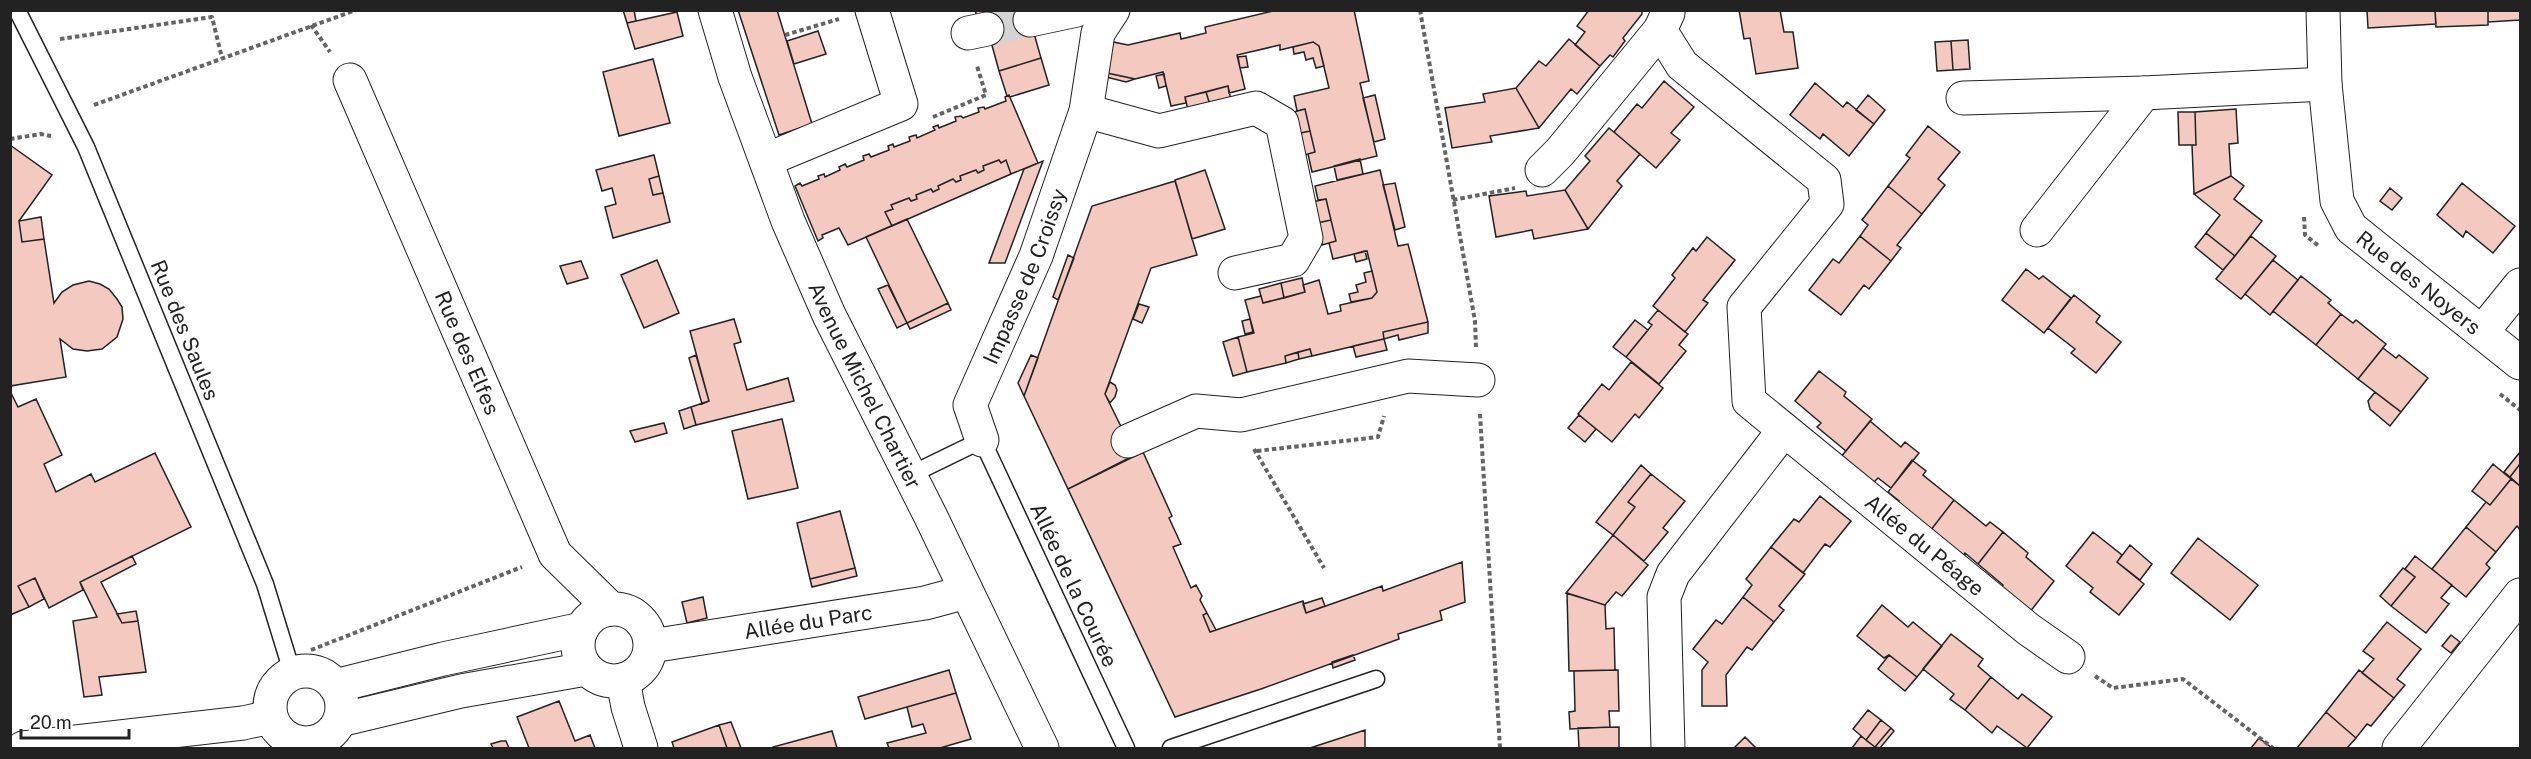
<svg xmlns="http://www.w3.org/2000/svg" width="2531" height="759" viewBox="0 0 2531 759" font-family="'Public Sans',sans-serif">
	<rect width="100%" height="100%" fill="#fff"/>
	<!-- building -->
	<path fill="#f3c9c0" stroke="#222" stroke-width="1.5" d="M623,10H634L636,21L627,23Z
		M738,10H777L812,124L779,135Z
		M975,10H1017L978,21Z
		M1017,10L1033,30L990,38L984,20Z
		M1277,10H1354L1369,81L1360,83L1377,156L1312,172L1308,154L1315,152L1310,131L1305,109L1297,111L1294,96L1329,88L1319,46L1313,42L1280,50V45L1237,55L1245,89L1229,93L1228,86L1185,97L1186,103L1171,106L1163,72L1135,79L1107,73L1113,42L1128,45L1180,33L1181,39L1206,33L1205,27Z
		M1589,10H1642V14L1623,38L1625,41L1613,57L1610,55L1600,66L1575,45L1585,32L1577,26Z
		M1739,10H1780L1784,32H1793L1798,68L1756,74L1750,38L1744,39Z
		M2367,10H2435L2436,24L2368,28Z
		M2435,10H2488V25L2436,27Z
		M2488,10H2520V20L2488,22Z
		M677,12L683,36L635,49L627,23Z
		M1033,30L1041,58L999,71L990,38Z
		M818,31L826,54L794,64L787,41Z
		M1569,39L1600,66L1577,94L1571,89L1539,128L1516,88L1539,61L1546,66Z
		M1968,40L1970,69L1953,70L1951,41Z
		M1951,41L1953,70L1937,71L1935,42Z
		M1313,42L1319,46L1324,66L1316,68L1313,58L1306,60L1304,52L1294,54L1293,47Z
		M1246,56L1248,67L1240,68L1238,57Z
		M1041,58L1049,85L1010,97L1007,96L999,71Z
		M653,59L670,123L619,136L603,72Z
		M1107,73L1135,79L1126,82L1106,77Z
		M1164,74L1166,86L1159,88L1156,76Z
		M1664,81L1694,107L1671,133L1680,140L1656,168L1614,132L1637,104L1642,108Z
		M1815,83L1843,107L1847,102L1874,124L1849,156L1823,134L1820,139L1790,115Z
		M1228,86L1231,100L1210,105L1206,92Z
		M1516,88L1539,128L1490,136L1492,142L1452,148L1445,108L1485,102L1483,94Z
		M1206,92L1210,105L1188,110L1185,97Z
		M1009,95L1038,163L1011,174L1006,160L1001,163L999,160L983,166L984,170L978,173L976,170L960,176L961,180L956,182L953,179L938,186L939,189L933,192L931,189L916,195L917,199L911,201L909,198L891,205L893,209L885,212L892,226L848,245L839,228L822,235L823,238L818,241L795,186L800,183L802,186L819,179L818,176L824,174L825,177L840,170L839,167L845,164L847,167L864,160L863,156L869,154L871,157L889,150L888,146L893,144L894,147L910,141L909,137L916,135L917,138L935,130L933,127L938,125L939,128L956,121L955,117L961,116L963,118L979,112L978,108L984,107L985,109L1006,101L1005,97Z
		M1375,95L1385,139L1374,142L1363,98Z
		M1868,95L1885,110L1874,124L1856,110Z
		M1305,109L1310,131L1296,134L1290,113Z
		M2236,109L2238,143L2229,144L2231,176L2194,194L2192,145H2196L2195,112Z
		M2178,112H2195L2196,145H2179Z
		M1928,126L1960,152L1938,179L1945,185L1922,214L1888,186L1910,158L1906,155Z
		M1609,128L1640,154L1617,181L1622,186L1588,229L1565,190L1590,161L1585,156Z
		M1310,131L1315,152L1301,156L1296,134Z
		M10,145L52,175L19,221L22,242L44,239L54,303L62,292L73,285L89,281L100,284L109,289L117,299L122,307L123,319L117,337L102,349L87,351L73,349L60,339L66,377L10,386Z
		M654,155L659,176L649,179L653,195L663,193L670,222L613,238L605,207L616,204L612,188L602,191L596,170Z
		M1360,159L1363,174L1337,180L1334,166Z
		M999,160L1001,163L1006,160L1011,174L892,226L885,212L893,209L891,205L909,198L911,201L917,199L916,195L931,189L933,192L939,189L938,186L953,179L956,182L961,180L960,176L976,170L978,173L984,170L983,166Z
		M1043,161L1005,263H989L1024,169Z
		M1205,170L1225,229L1192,239L1175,180Z
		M1380,170L1398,246L1408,244L1428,322L1383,332L1384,339L1312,356L1310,349L1285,356L1286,363L1247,372L1238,337L1254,333L1245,300L1261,296L1263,303L1305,292L1303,285L1319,280L1328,314L1341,311L1340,305L1372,298L1377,292L1367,251L1333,259L1329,243L1336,241L1326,199L1318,200L1315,186Z
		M659,176L663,193L653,195L649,179Z
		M2231,176L2244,186L2234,199L2262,221L2235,256L2206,233L2220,215L2194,194Z
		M1175,181L1197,255L1151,268L1105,394L1135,455L1068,489L1024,396L1092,206Z
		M1395,183L1405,227L1395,230L1383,185Z
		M2462,183L2515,226L2493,253L2466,231L2463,237L2437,215Z
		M1888,186L1922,214L1897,245L1901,248L1891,261L1860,236L1868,225L1862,220Z
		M2390,188L2402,198L2392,210L2380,201Z
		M1565,190L1588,229L1534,239L1532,230L1496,237L1489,196L1526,191L1527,196Z
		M1326,199L1331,220L1317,223L1312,202Z
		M41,217L44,239L22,242L19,221Z
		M907,219L948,303L907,323L866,237Z
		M1331,220L1336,241L1322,245L1317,223Z
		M2206,233L2235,256L2223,270L2195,247Z
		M1860,236L1891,261L1869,289L1864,285L1841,315L1809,290L1833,259L1839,263Z
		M2251,236L2276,256L2241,299L2216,279Z
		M1707,237L1735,260L1703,300L1708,303L1685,332L1653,306L1675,278L1672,275L1693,248L1696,251Z
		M1365,251L1367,259L1356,262L1354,254Z
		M1068,255L1074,258L1058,300L1053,297Z
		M657,260L679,313L644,328L621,275Z
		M2273,260L2298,280L2270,315L2245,294Z
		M581,261L588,278L567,284L560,266Z
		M2026,269L2039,279L2043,276L2071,298L2044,333L2002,300Z
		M1372,271L1377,292L1372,298L1351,302L1349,294L1358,292L1356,285L1366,282L1364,273Z
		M2301,276L2331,300L2328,303L2341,314L2316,345L2273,311Z
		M1302,278L1305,292L1284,298L1281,283Z
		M1281,283L1284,298L1263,303L1259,289Z
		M888,285L907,323L897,328L878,289Z
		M2074,295L2100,316L2096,322L2121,342L2096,373L2071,353L2075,349L2048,328Z
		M948,303L951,310L910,329L907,323Z
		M1139,304L1149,307L1142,323L1133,319Z
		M1658,310L1688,334L1679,345L1686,351L1659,384L1626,357L1652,325L1648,322Z
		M2341,314L2353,323L2356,320L2386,344L2358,379L2316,345Z
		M734,319L741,342L734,344L747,390L788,378L794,401L696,425L691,407L709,401L690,331Z
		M1250,319L1253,332L1245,334L1242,321Z
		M1635,320L1648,330L1626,357L1613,347Z
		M1428,322V333L1399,340L1398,335L1384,339L1383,332Z
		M1238,337L1247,372L1233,376L1223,342Z
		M1384,339L1387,350L1356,357L1353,346Z
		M2383,348L2396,358L2399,355L2428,378L2401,412L2358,379Z
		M1310,349L1312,356L1299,359L1298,352Z
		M1298,352L1299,359L1286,363L1285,356Z
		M696,355L709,401L702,404L689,358Z
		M1031,355L1038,358L1024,396L1018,383Z
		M1631,362L1663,388L1639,418L1635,414L1612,442L1578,414L1602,384L1609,390Z
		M1819,371L1846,392L1844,396L1872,419L1846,451L1817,427L1821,423L1795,401Z
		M1110,382L1115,385L1117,390L1115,397L1110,403L1105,394Z
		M10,391L18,407L36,399L62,455L44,464L56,492L91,474L95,482L155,453L191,527L80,582L83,590L49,608L35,578L18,586L29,607L10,615Z
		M2375,392L2401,412L2390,426L2370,409L2368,401Z
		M691,407L696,425L684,429L679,411Z
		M1579,415L1596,429L1585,442L1568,428Z
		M782,419L798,488L748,499L732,431Z
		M1870,421L1901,447L1905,442L1919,453L1891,488L1878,478L1873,483L1841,457Z
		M664,423L667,433L635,442L630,431Z
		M1143,452L1172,516L1169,518L1181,544L1173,547L1191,588L1196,585L1202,596L1200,600L1207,613L1203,615L1210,632L1303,601L1306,613L1382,586L1383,591L1462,562L1465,602L1440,611L1442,620L1398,634L1399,639L1261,689L1175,717L1068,489Z
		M2520,452V464L2510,477L2504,472Z
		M1912,460L1926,471L1923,475L1954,500L1927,535L1894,508L1899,501L1888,492Z
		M2493,464L2511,479L2490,505L2472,491Z
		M2520,464V486L2510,477Z
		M1641,465L1651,474L1628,502L1635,507L1613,535L1596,522Z
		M1651,474L1685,501L1663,528L1668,532L1644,561L1613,535L1635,507L1628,502Z
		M2511,479L2520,486V530L2517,526L2496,552L2466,527L2486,502L2490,505Z
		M1820,496L1851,521L1830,547L1825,544L1803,573L1771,547L1794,519L1799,522Z
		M1954,500L1986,526L1990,522L2003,532L1978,564L1965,553L1959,561L1927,535Z
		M840,511L855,568L810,579L797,523Z
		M2466,527L2496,552L2486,564L2490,568L2466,597L2432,569Z
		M2003,532L2028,553L2026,557L2054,581L2029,613L1999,589L2003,585L1978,564Z
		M2093,532L2122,555L2117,562L2144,584L2119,615L2090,592L2093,588L2066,566Z
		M1613,535L1648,565L1622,596L1616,592L1605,605L1566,593Z
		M2198,538L2258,585L2230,620L2171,573Z
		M2130,545L2152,564L2140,580L2117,562Z
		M1771,547L1805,574L1779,606L1784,610L1774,622L1743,597L1752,585L1746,579Z
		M132,556L136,564L101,582L122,623L138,621L146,672L99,677L102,695L84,697L73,621L97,617L80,582Z
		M2415,556L2452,585L2441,598L2449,604L2426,633L2391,606L2415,577L2405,569Z
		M855,568L857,576L812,587L810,579Z
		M2403,568L2415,577L2391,606L2380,596Z
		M35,578L44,599L29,607L18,586Z
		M1567,593L1605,605L1606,629L1614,628L1615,670L1569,671Z
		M703,597L707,618L687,623L682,602Z
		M1743,597L1774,622L1752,650L1747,647L1726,675L1727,706H1702V670L1708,662L1693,649L1716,620L1722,624Z
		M1322,598L1325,606L1306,613L1303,604Z
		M1882,605L1908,627L1913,622L1942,646L1917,677L1889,655L1884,658L1857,636Z
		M136,611L138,621L122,623L117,614Z
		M1207,613L1216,630L1210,632L1203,615Z
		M2387,622L2421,649L2397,679L2405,685L2394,698L2362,673L2374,659L2363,651Z
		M1951,634L1983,659L1978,666L1991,677L1965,710L1950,699L1954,694L1923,669Z
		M2451,635L2460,642L2451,653L2442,646Z
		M1353,655L1355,660L1333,668L1332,662Z
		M1889,655L1917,677L1905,691L1878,669Z
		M949,670L956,693L865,719L858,697Z
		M1618,670L1619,711H1609L1610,727L1570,729L1569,712L1575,711L1574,671Z
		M2359,670L2394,698L2371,726L2367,724L2356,738L2326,712Z
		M1991,677L2018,699L2022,694L2052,717L2027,748L1997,726L1992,733L1965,710Z
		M956,693L971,739L940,748H889L887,743L926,733L923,724L912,727L907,707Z
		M559,701L575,741L590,735L595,748H529L517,717Z
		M1868,710L1881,720L1866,740L1853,729Z
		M2326,712L2356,738L2347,748H2297Z
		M1881,720L1891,728L1875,747L1866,740Z
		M731,722L741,748H727L719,725Z
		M719,725L727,748H674L672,742Z
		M1619,727V748H1579L1578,728Z
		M1891,728L1894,731L1880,748L1875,747Z
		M1365,730V748H1310Z
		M832,731L837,748H773V747Z
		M1861,736L1875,747L1874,748H1852Z
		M1745,737L1756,748H1734Z
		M2259,738L2272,748H2251Z
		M501,741H506L509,748H493L491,744Z"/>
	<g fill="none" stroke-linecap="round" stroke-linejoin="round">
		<!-- street-tunnel -->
		<path stroke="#d3d3d3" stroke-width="33" stroke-dasharray="33 16" stroke-linecap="butt" d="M987,29L1030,20"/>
		<defs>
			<path id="lane" d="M17,10L86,147L265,584L288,659L295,673
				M910,475L982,440L1126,748
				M1171,748L1376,679"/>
			<g id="street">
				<path id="s1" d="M2323,10L2325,84L2337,201L2351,228L2520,363"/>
				<path d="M1030,20L1077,10"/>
				<path id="s2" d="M1660,30L1682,65L1824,180L1827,204L1744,307L1749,401L2028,629L2068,657"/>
				<path d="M968,33L987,29"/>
				<path id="s3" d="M350,80L555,554L611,609"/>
				<path d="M1963,98L2144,93L2325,84"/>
				<path d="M1086,111L1159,131L1256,108L1282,123L1306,238L1293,260L1235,273"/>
				<path d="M766,160L901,104L872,10"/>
				<path d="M1542,170L1560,152L1660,30L1668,13"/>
				<path d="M2037,230L2144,93"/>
				<path d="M2482,332L2520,285"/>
				<path id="s4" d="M982,440L970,405L1036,256L1086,111L1098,33L1113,10"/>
				<path d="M1128,441L1196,411L1241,415L1408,376L1478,380"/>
				<circle cx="614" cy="645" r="36"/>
				<path id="s5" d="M651,646L925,603L966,592"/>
				<circle cx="306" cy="707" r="36"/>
				<path d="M623,680L628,707L641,748"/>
				<path d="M335,686L443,659L582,629"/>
				<path d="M340,720L461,691L586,669"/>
				<path d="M23,748L243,723L271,717"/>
				<path d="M1668,748L1664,597L1673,574L1784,430"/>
				<path d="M2399,748L2520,595"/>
			</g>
			<g id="secondary">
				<path id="s6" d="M715,10L735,77L788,221L829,315L931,517L1042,748"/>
			</g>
		</defs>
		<!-- lane casing -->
		<use href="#lane" stroke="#222" stroke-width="19"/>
		<!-- street casing -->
		<use href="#street" stroke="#222" stroke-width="35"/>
		<!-- secondary casing -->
		<use href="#secondary" stroke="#222" stroke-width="35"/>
		<!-- path -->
		<path stroke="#646464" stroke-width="4" stroke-dasharray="4.5 3" stroke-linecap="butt" d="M1420,10L1475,321L1476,347
			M311,25L330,52
			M785,35L839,19
			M60,39L212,17L222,58
			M94,105L356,10
			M933,117L986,95L977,66
			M10,139L41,134L51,136
			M1453,200L1515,188
			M2304,217L2305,235L2320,247
			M2500,394L2520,410
			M1480,414L1500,748
			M1254,449L1324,568
			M1257,451L1378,437L1384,416
			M311,650L522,567
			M2095,676L2113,688L2183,679L2273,748"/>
		<!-- lane -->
		<use href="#lane" stroke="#fff" stroke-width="16"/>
		<!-- street -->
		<use href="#street" stroke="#fff" stroke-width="33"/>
		<!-- secondary -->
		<use href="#secondary" stroke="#fff" stroke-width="33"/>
	</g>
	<g text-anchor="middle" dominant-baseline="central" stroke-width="4.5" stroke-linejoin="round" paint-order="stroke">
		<!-- street labels -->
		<g font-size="21" fill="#222" stroke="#fff">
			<text stroke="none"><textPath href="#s4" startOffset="177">Impasse de Croissy</textPath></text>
			<text stroke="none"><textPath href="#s1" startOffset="309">Rue des Noyers</textPath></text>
			<text transform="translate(185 330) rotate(68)">Rue des Saules</text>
			<text stroke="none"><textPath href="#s3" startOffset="297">Rue des Elfes</textPath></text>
			<text stroke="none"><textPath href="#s6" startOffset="405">Avenue Michel Chartier</textPath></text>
			<text stroke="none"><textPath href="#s2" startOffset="702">Allée du Péage</textPath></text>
			<text transform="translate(1074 585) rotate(65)">Allée de la Courée</text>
			<text stroke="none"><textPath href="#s5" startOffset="159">Allée du Parc</textPath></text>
		</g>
	</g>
	<!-- border -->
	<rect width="2531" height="759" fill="none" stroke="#222222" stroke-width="24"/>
	<!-- scale -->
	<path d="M21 729v9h108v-9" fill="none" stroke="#222222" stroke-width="3"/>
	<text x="30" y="729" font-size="18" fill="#222222" stroke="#ffffff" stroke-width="4.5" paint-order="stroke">20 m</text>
</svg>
